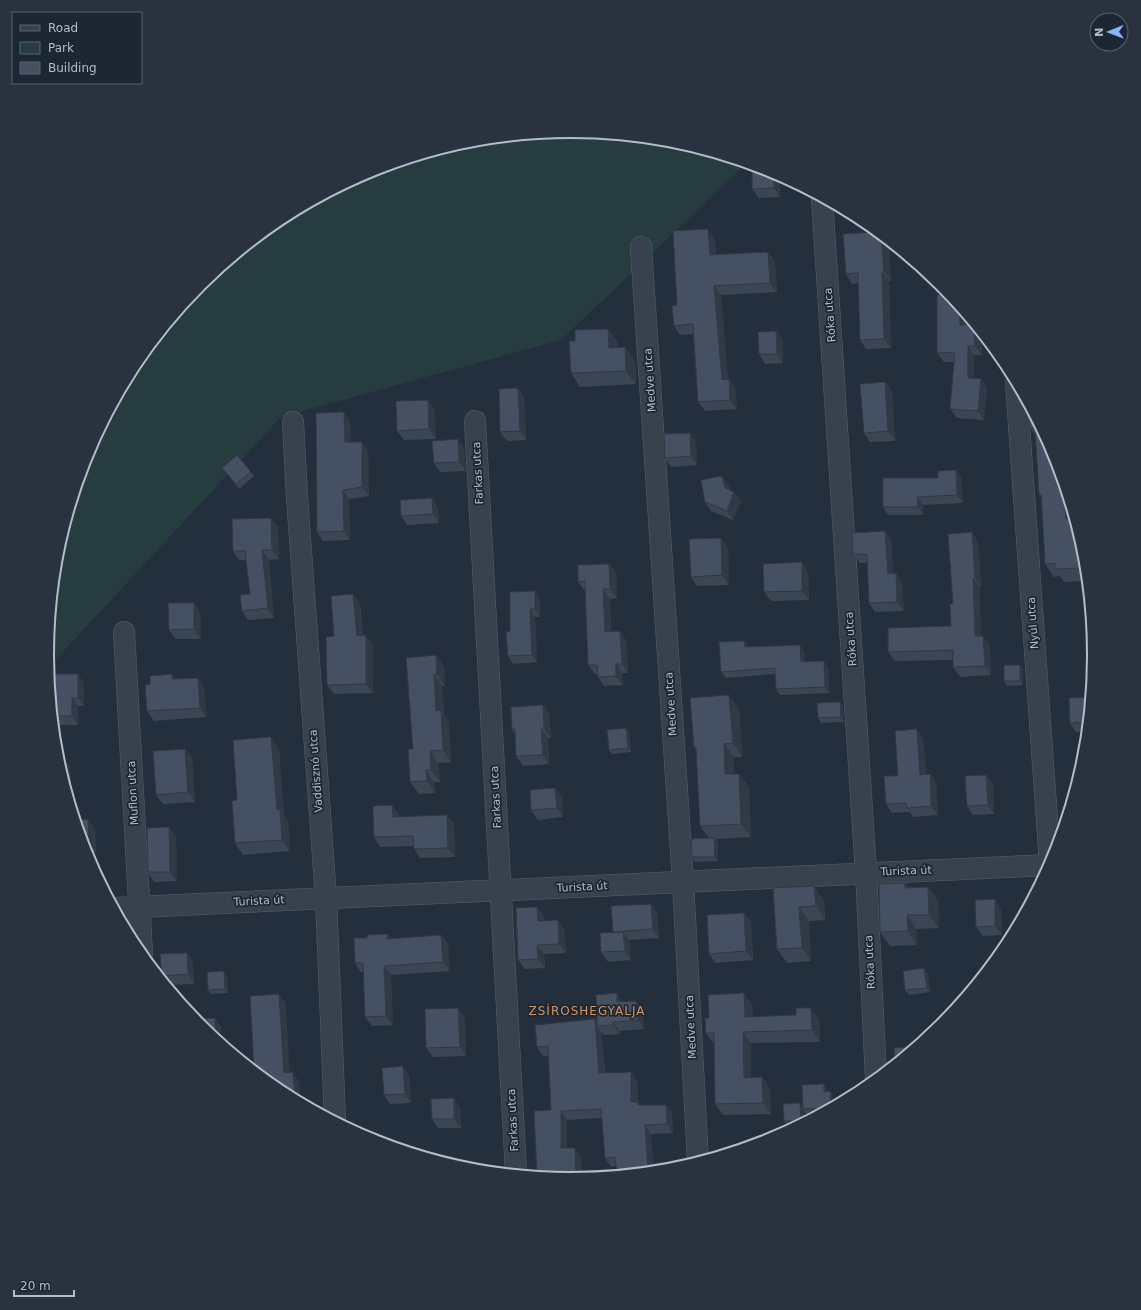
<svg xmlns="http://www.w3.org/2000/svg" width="1141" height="1310" viewBox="0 0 1141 1310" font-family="'DejaVu Sans',sans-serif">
	<rect width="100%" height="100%" fill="#242f3e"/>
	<!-- green -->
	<path fill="#263c3f" d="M571,132L673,142L746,164L561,340L281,417L48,668L47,655L57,553L87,454L135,364L200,285L280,220L370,171L469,142Z"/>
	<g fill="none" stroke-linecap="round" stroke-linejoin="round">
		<defs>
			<path id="minor" d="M822,199L866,872L876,1078
				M641,247L683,882L698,1161
				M1016,383L1050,863
				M475,421L516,1173
				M293,422L297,497L326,898L335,1120
				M124,632L142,954
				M115,908L1049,865"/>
		</defs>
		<!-- minor casing -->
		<use href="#minor" stroke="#565f6c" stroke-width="22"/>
		<!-- minor -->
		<use href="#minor" stroke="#38414e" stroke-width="21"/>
	</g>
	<!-- wall -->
	<path fill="#3b4654" d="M771,171L779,176L780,177V197L759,198L752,189Z
		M876,232L888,241L891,281H889L891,348L866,349L860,340L858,283L852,284L846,274Z
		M715,239L716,254L768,252L775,261L777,292L721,295L728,379L735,388L737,409L705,411L698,402L693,334L680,335L674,326L677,305Z
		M966,324H973L981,334L982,355H974V379H981L987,388L984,420L957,418L950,409L954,362H944L937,353Z
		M608,329L618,342V348L635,361L636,384L580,387L571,373L575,341Z
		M776,331L783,340V363L765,364L759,354Z
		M885,382L892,391L895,441L870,442L864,433Z
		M518,388L524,398L526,440L507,441L500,432Z
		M428,400L434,409L436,439L404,440L397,431Z
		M1030,409L1054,455L1084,553L1087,581L1064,582L1060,576L1054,577L1045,564L1042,507L1041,497L1039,494L1036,436L1030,428Z
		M350,421L351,442L368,451L369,496L349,499L350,540L323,541L317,532Z
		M696,442L697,465L671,467L665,458Z
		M464,448L466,471L440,472L434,463Z
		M222,468L251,472L254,476L239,489Z
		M956,470L961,477L963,503L923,505V515H888L883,507Z
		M729,486L730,490L734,492L741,501L733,520L711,511L705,502Z
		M432,498L438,508L439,523L407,525L401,516Z
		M271,518L278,528L279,559L269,560L274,618L248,620L242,611L250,594L246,560H239L233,551Z
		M972,532L978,542L981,587H979L981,636L990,645L991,675L960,677L953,667V660L895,661L888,652L951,626L953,604Z
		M891,540L893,574L896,573L902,583L904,611L875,612L869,603L867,563H860L853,554Z
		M728,547L729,585L697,586L691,577Z
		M802,562L808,572L809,600L771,601L764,592Z
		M609,564L616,573L617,598L610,599L611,631L626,640L628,673H622L623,685L604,686L598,677V674H595L588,665L585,591L578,582Z
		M510,592L540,599V617H535L537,662L513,664L508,656L510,631Z
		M353,594L360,604L363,635L373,644V693L334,694L327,685L334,636Z
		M194,603L200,612L201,639H176L169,630Z
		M748,647L804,651V661L828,667L829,693L780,695L776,689L775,674L726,678L721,672Z
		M436,655L444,667L445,686H442L444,715L449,722L451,762L438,763L440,782H434L435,793L419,794L410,782L413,749Z
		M1020,665L1023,670V685L1007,686L1004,681Z
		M49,677L84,683V706H78V725H54Z
		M176,679L204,687L206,717L154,721L147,711L150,684Z
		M1090,697L1086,732H1076L1070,723Z
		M840,702L843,707L844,722L821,723L818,718Z
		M543,705L549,714L551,738H548L549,764L523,766L516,756L515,734L512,730Z
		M739,709L742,757H734V774H739L749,787L751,837L715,839L718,843V861L695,862L692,857L709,838L700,826L696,750L694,747Z
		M626,728L629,732L631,752L612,754L609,750Z
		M923,738L926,774H930L936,783L938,815L913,817L910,812L892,813L886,804L898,776Z
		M279,749L284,816L288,821L290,851L243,855L235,843L237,800Z
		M192,758L195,802L163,804L156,795Z
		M59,762H67L70,766L71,788L67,789Z
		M986,775L993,784L994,814L973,815L967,806Z
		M555,788L562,797L563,817L538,820L531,810Z
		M392,805L399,815V817L454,824L455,857L420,858L414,849V846L380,847L374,837Z
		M74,814L80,820L95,829L96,852H86Z
		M169,827L176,837L177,881L154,882L148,872Z
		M928,887L938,901L939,928L916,929L917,945L890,946L880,932L908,888Z
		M773,888L824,900L825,920L809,921L811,961L787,963L777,949Z
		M651,904L657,913L659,938L629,940L631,960L608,962L601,952L613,932Z
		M1001,909L1002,935L983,936L976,927Z
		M744,913L751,922L753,960L715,963L709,954Z
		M544,916V921L558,920L564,929L566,953L544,954L545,968L525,969L518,960Z
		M441,935L448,944L450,971L391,975L393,1025L372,1026L365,1017L363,972H361L355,963L391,939Z
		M193,962L194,984L168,985L162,976Z
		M928,973L930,992L909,995L905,990Z
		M227,976L228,993L211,994L208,990Z
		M623,1002L643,1010L644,1029L620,1031V1034L604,1035L601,1032L605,1072L637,1081L638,1102L640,1105L672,1113L673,1133L651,1134L616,1166L611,1167L605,1158L602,1118L567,1120V1148L581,1156L582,1177L570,1178L537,1175L551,1110L549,1056H543L537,1047L597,1023Z
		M752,1005L753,1017L819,1019L820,1042L751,1043V1078L762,1077L770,1089L771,1114L723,1115L715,1104L714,1044L706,1033L709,1018Z
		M465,1018L466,1056L433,1057L426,1048Z
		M409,1075L411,1103L390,1104L384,1095Z
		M827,1089V1092L830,1091L833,1096V1105L819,1113L806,1114L803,1110L804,1121L795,1126H787L784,1121Z
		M454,1098L460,1108L461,1128H438L432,1119Z"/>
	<!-- shaded-wall -->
	<path fill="#303945" d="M774,173L779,176L780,177V197L774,188Z
		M708,229L715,239L716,264L710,255Z
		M881,236L888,241L891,281L884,271Z
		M768,252L775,261L777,292L770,283Z
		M882,272L889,281L891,348L884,339Z
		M714,286L721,295L729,389L722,380Z
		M960,308L966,316L967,334L960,325Z
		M974,326L981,334L982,355L975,346Z
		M608,329L618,342V362L609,348Z
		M776,331L783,340V363L777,354Z
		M968,346L974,355L975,387L968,378Z
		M625,347L635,361L636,384L626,371Z
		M729,379L735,388L737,409L730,400Z
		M981,379L987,388L984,420L978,411Z
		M885,382L892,391L895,441L888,431Z
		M518,388L524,398L526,440L520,431Z
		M428,400L434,409L436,439L429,429Z
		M344,412L350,421L351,451L345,442Z
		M690,433L696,442L697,465L691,456Z
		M458,439L464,448L466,471L459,462Z
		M362,442L368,451L369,496L362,487Z
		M956,470L961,477L963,503L957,495Z
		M722,476L729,486L731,497L725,488Z
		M1064,488L1075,522L1066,519Z
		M343,490L349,499L350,540L344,531Z
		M734,492L741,501L733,520L727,511Z
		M917,497L923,505V515L918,507Z
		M432,498L438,508L439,523L433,514Z
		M271,518L278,528L279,559L272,550Z
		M885,531L891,540L894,583L888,574Z
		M972,532L978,542L981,587L975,578Z
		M721,538L728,547L729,585L722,575Z
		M1081,547L1083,550L1084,553L1086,574L1082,568Z
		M262,550L269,560L274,618L268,608Z
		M802,562L808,572L809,600L802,591Z
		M609,564L616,573L617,598L610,589Z
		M896,573L902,583L904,611L897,602Z
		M973,578L979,587L982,646L975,636Z
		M603,589L610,599L611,641L605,632Z
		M535,591L540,599V617L535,609Z
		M353,594L360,604L363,645L357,636Z
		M194,603L200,612L201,639L194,629Z
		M530,609L535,617L537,662L532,655Z
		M620,631L626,640L628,673L622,664Z
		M366,635L373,644V693L366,684Z
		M983,636L990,645L991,675L985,666Z
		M744,641L748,647H745Z
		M800,645L804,651L805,668L801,662Z
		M436,655L444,667L445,686L437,674Z
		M824,661L828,667L829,693L825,687Z
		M616,664L622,673L623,685L616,676Z
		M1020,665L1023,670V685L1020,681Z
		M78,674L84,683V706L78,698Z
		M172,674L178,683L172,679Z
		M434,674L442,686L444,715L449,722L451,762L443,750L436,711Z
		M198,678L204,687L206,717L200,708Z
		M729,695L739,709L742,757L733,743Z
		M72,698L78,706V725L72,716Z
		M840,702L843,707L844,722L841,717Z
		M543,705L549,714L551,738L544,729Z
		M626,728L629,732L631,752L628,748Z
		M541,729L548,738L549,764L543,755Z
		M917,729L923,738L927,784L920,775Z
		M271,737L279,749L284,816L288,821L290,851L282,840L277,810Z
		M724,744L734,757V788L725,774Z
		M185,749L192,758L195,802L188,792Z
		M430,751L438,763L440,782L431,770Z
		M67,762L70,766L71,788L68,784Z
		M426,770L434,782L435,793L427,781Z
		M739,774L749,787L751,837L741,824Z
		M930,774L936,783L938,815L931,806Z
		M986,775L993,784L994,814L988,805Z
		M555,788L562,797L563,817L557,808Z
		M392,805L399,815V826L393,817Z
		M76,814L83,824L77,820Z
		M447,815L454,824L455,857L448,848Z
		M88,819L95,829L96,852L89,843Z
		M169,827L176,837L177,881L170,872Z
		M714,838L718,843V861L715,857Z
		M905,883L914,897L905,888Z
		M814,886L824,900L825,920L816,906Z
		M928,887L938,901L939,928L929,915Z
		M995,899L1001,909L1002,935L995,926Z
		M651,904L657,913L659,938L653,929Z
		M537,907L544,916L545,930L538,921Z
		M799,907L809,921L811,961L802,948Z
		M744,913L751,922L753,960L746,951Z
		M907,915L916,929L917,945L908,931Z
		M558,920L564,929L566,953L559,944Z
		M623,932L630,941L631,960L625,951Z
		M388,934L394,944L387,939Z
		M441,935L448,944L450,971L443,962Z
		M537,945L544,954L545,968L538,959Z
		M187,953L193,962L194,984L188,974Z
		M384,966L391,975L393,1025L386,1016Z
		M924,968L928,973L930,992L927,988Z
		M224,971L227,976L228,993L225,989Z
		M617,993L623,1003L617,1002Z
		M744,993L752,1005L753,1028L745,1017Z
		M279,994L286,1003L290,1082L284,1073Z
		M636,1001L643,1010L644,1029L638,1020Z
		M458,1008L465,1018L466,1056L460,1047Z
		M811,1008L819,1019L820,1042L812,1030Z
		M215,1018L221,1027L222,1043L216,1038Z
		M595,1019L599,1026H597L601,1032L605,1081L599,1073Z
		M613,1022L620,1031V1034L613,1025Z
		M743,1032L751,1043V1089L744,1078Z
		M403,1066L409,1075L411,1103L405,1094Z
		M293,1072L299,1082L301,1102L295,1098Z
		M631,1072L637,1081L638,1102L644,1111L631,1102Z
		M762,1077L770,1089L771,1114L763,1103Z
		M824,1084L827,1089V1096L824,1092Z
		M830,1091L833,1096V1105L831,1107Z
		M454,1098L460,1108L461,1128L454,1119Z
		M800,1103L803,1108L804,1121L802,1122L801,1121Z
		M666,1105L672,1113L673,1133L667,1124Z
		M561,1111L567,1120V1157L561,1148Z
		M645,1125L651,1134L654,1170L648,1171Z
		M575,1148L581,1156L582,1177L579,1178L576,1173Z
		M564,1173L568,1178H565Z"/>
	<!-- building -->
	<path fill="#455162" stroke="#303945" d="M752,168H761L774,173V188L752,189Z
		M708,229L710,255L768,252L770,283L714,286L722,380L729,379L730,400L698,402L693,324L674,326L672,306L677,305L673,231Z
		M876,232L881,236L884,271L882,272L884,339L860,340L858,273L846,274L843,234Z
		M948,294L960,308V325L973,324L974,326L975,346H968V378L981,379L978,411L950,409L955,352L937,353V295Z
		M608,329L609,348L625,347L626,371L571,373L569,341H575V330Z
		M776,331L777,354H759L758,332Z
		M885,382L888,431L864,433L860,384Z
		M518,388L520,431L500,432L499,389Z
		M428,400L429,429L397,431L396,401Z
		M1030,409L1054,455L1064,488L1066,519L1073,518L1082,547H1081L1082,568L1055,569V563L1045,564L1042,507L1041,494H1039L1035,428H1030Z
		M344,412L345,442H362V487L343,490L344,531L317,532L316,413Z
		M690,433L691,456L665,458L664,434Z
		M458,439L459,462L434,463L432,441Z
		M237,455L251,472L236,484L222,468Z
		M956,470L957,495L917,497L918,507H883V478H938V471Z
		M722,476L725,488L734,492L727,511L705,502L701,480Z
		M432,498L433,514L401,516L400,500Z
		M271,518L272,550H262L268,608L242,611L240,595L250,594L245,551H233L232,519Z
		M885,531L888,574L896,573L897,602L869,603L867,554H853L852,533Z
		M972,532L975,578H973L975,636H983L985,666L953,667V650L888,652V628L951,626L950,604H953L948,534Z
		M721,538L722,575L691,577L689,539Z
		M802,562V591L764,592L763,564Z
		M609,564L610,589H603L605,632L620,631L622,664H616V676L598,677L597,665H588L585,581L578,582V565Z
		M535,591V609H530L532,655L508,656L506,632L510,631V592Z
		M353,594L357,636L366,635V684L327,685L326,637L334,636L331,596Z
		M168,603H194V629L169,630Z
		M744,641L745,647L800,645L801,662L824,661L825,687L776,689L775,668L721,672L719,642Z
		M436,655L437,674H434L436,711L441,710L443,750L430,751L431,770H426L427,781L410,782L408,749H413L406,658Z
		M1004,665H1020V681H1004Z
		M51,674H78V698H72V716H53L49,677H51Z
		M172,674V679L198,678L200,708L147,711L145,685L150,684V676Z
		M729,695L733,743L724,744L725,774H739L741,824L700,826L696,747H694L690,698Z
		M1090,697L1087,722L1070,723L1069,698Z
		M840,702L841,717L818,718L817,703Z
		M543,705L544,729H541L543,755L516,756L515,729L512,730L511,707Z
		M626,728L628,748L609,750L607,730Z
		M917,729L920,775L930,774L931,806L907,808L906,803L886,804L884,776H898L895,731Z
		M271,737L277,810L280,809L282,840L235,843L232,801L237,800L233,740Z
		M185,749L188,792L156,795L153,751Z
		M59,762H67L68,784H65Z
		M986,775L988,805L967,806L965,776Z
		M1077,779L1072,796L1071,780Z
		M555,788L557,808L531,810L530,790Z
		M392,805L393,817L447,815L448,848L414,849L413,836L374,837L373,806Z
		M74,814H76L77,820L88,819L89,843H83Z
		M169,827L170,872H148L147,828Z
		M714,838L715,857H692L691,839Z
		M905,883V888L928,887L929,915H907L908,931L880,932L879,884Z
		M814,886L816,906L799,907L802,948L777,949L773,888Z
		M995,899V926L976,927L975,900Z
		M651,904L653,929L613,932L611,906Z
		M537,907L538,921L558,920L559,944L537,945L538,959L518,960L516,908Z
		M744,913L746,951L709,954L707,915Z
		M623,932L625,951L601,952L600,933Z
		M388,934L387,939L441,935L443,962L384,966L386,1016L365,1017L363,963H355L354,938H367V935Z
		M187,953L188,974L162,976L160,954Z
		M990,965L982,975L981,966Z
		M924,968L927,988L905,990L903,971Z
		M224,971L225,989L208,990L207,972Z
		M617,993V1002L636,1001L638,1020L613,1022V1025L597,1026L596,995Z
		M744,993L745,1017L796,1015V1008H811L812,1030L743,1032L744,1078L762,1077L763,1103L715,1104L714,1033H706L705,1018H709L708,995Z
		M279,994L284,1073L293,1072L295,1098L279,1090L254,1069L250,996Z
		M458,1008L460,1047L426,1048L425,1009Z
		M215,1018L216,1038L200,1025L195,1019Z
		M595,1019L599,1073L631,1072V1102H637L638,1105H666L667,1124L645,1125L648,1171L617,1174L615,1157L605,1158L601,1109L561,1111V1148H575L576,1173H564L565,1178L537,1175L534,1111L551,1110L548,1046L537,1047L535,1025Z
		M914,1047L895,1063L894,1048Z
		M403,1066L405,1094L384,1095L382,1068Z
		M824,1084V1092L830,1091L831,1107L829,1108L803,1109L802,1085Z
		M454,1098V1119H432L431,1099Z
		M800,1103L801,1121H784L783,1104Z"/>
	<g text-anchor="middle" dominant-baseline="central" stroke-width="3.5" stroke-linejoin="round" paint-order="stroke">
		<!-- street labels -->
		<g font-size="11" fill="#b4bcc9" stroke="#1d2633">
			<text transform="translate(830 315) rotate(-94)">Róka utca</text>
			<text transform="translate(650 380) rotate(-94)">Medve utca</text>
			<text transform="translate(478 473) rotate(-93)">Farkas utca</text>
			<text transform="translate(1033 623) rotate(-94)">Nyúl utca</text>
			<text transform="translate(851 639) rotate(-94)">Róka utca</text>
			<text transform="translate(671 704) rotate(-94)">Medve utca</text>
			<text transform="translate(316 771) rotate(-94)">Vaddisznó utca</text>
			<text transform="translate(133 793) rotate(-93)">Muflon utca</text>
			<text transform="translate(496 797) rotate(-93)">Farkas utca</text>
			<text transform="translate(906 871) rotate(-2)">Turista út</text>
			<text transform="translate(582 887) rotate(-3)">Turista út</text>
			<text transform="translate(259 901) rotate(-3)">Turista út</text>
			<text transform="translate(870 962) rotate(-93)">Róka utca</text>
			<text transform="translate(691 1027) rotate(-93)">Medve utca</text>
			<text transform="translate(513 1120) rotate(-93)">Farkas utca</text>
		</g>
		<!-- neighbourhood labels -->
		<g font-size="12" letter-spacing="1" fill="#d59563" stroke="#1d2633">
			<text x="587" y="1011">ZSÍROSHEGYALJA</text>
		</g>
	</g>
	<!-- crop -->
	<path d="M0 0H1141V1310H0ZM570 138H571A516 516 0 0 1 1087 654V656A516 516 0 0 1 571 1172H570A516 516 0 0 1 54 656V654A516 516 0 0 1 570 138Z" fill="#29323f" fill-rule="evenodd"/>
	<path fill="none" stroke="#b4bcc9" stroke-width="2" d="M570 138H571A516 516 0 0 1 1087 654V656A516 516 0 0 1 571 1172H570A516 516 0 0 1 54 656V654A516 516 0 0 1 570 138Z"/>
	<!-- legend -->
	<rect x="12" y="12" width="130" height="72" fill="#1d2633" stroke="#59626f"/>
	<rect x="20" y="25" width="20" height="6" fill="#38414e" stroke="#59626f"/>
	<text x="48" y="32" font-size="12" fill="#b4bcc9">Road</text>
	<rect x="20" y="42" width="20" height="12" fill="#263c3f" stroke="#59626f"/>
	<text x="48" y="52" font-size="12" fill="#b4bcc9">Park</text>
	<rect x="20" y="62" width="20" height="12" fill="#455162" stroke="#59626f"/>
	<text x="48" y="72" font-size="12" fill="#b4bcc9">Building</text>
	<!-- north arrow -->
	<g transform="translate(1109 32) rotate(269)"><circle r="19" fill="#1d2633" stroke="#59626f"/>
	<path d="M0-3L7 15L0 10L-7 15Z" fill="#8ab4f8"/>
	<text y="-6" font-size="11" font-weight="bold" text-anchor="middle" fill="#b4bcc9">N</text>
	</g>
	<!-- scale -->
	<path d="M14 1290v6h60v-6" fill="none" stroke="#b4bcc9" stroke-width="2"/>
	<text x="20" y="1290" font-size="12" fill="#b4bcc9" stroke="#1d2633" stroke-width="3" paint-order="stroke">20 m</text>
</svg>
